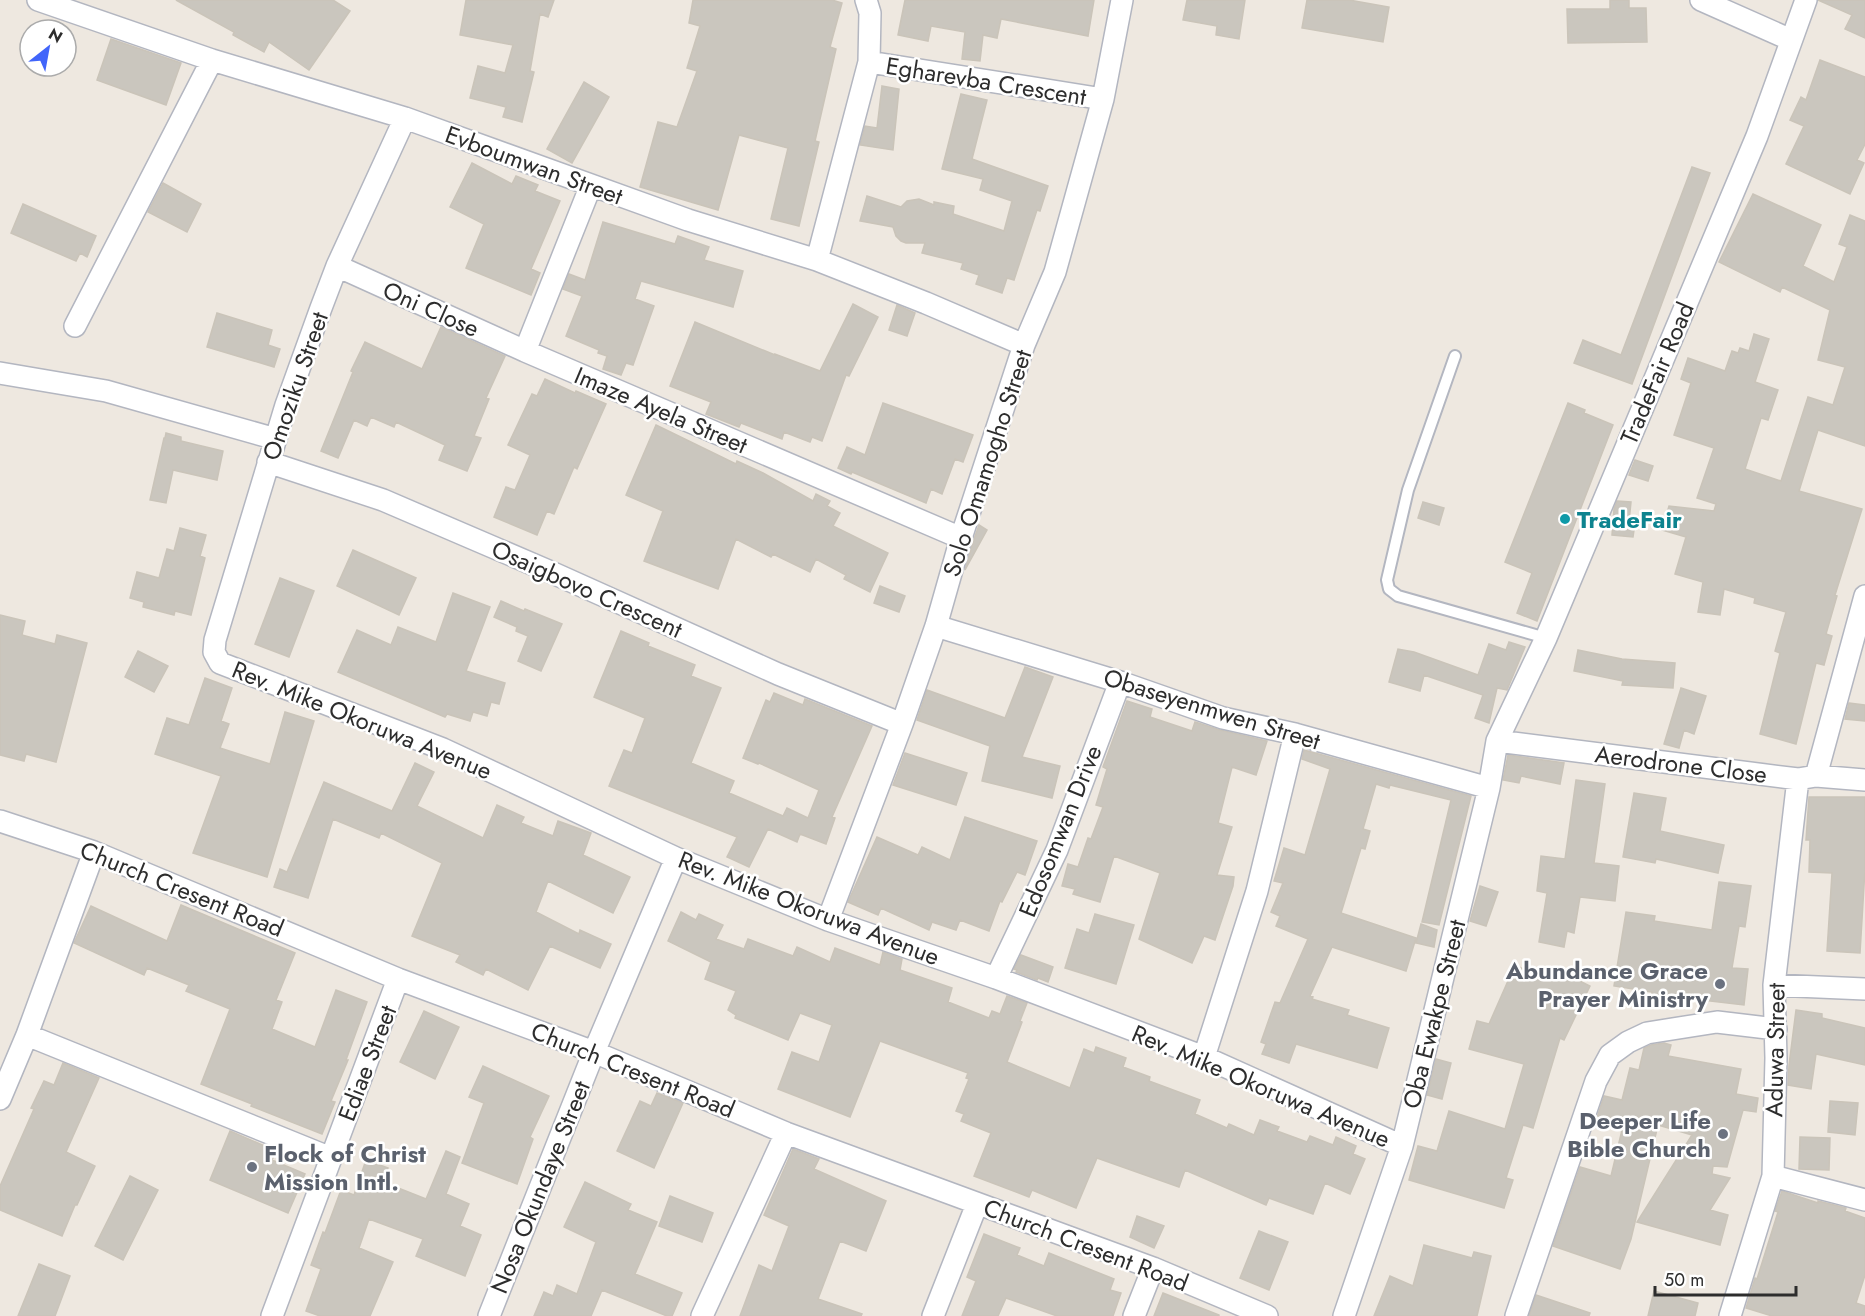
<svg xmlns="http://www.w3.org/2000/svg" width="1865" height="1316" viewBox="0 0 1865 1316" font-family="Jost,sans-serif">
	<rect width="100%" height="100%" fill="#eee8e0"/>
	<!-- building -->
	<path fill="#cac6be" stroke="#cac4b9" stroke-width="1.5" d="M176,0H333L350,11L309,70L269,42L264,52L233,35L234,32Z
		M466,0H554L548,17L540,14L530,71L534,72L522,122L503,117L506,107L470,98L478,66L505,73L513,45L460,35Z
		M693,0H832L842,3L830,47L836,49L815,141L819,142L799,226L771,219L788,148L739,135L718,210L640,187L658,122L677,127L697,71L687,68L700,26L689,23Z
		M905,0H1094L1088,36L1001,19L997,38L983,35L980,61L962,59L965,32L931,26L928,41L898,35Z
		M1187,0H1245L1239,39L1216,35L1217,26L1183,20Z
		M1307,0H1349L1389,7L1383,42L1302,28Z
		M1610,0H1629V8H1646L1647,42L1568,43L1567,9H1610Z
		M1818,0H1865V38L1845,29L1852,15Z
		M111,39L181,63L166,105L97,80Z
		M1820,60L1865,77V144L1857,160L1864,163L1850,194L1786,164L1804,126L1790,120L1801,97L1806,100Z
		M584,82L609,97L572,163L547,149Z
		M882,86L899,89L893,150L860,145L865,126L877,128Z
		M961,94L987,100L972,159L1048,186L1040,211L1037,210L1014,280L1007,278L1002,293L976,284L979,275L961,269L963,263L922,253L925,243H906L901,241L896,236L893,227L860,221L867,196L901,207L907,201L919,199L934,205V202L954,206L953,214L1004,231L1012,201L980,190L983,179L942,169Z
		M472,163L512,184L516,176L538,185L535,191L560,201L531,269L540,273L531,295L466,268L484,224L450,207Z
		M1692,167L1710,173L1632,384L1574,363L1583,340L1621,355Z
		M163,183L201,204L187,232L148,212Z
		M1753,194L1821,225L1803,266L1834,282L1847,247L1839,244L1850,215L1865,221V446L1818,430L1799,491L1862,509L1835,595L1837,596L1826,634L1832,636L1824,665L1816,663L1796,744L1760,734L1780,653L1775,651L1786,612L1754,603L1755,598L1724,589L1720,615L1698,612L1703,582L1675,574L1686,537L1662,530L1669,506L1714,511L1716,504L1697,498L1714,448L1674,435L1691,383L1681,379L1688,358L1725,371L1732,351L1738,353L1740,348L1749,351L1754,334L1769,339L1755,382L1778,390L1768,420L1761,418L1745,469L1781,481L1808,397L1833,405L1845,367L1818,360L1830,310L1782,287L1780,292L1719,262Z
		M23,204L96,236L87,257L80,253L76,261L11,233Z
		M603,222L675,244L678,236L709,247L704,260L743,271L733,307L641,281L635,299L654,306L633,365L626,363L621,375L603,369L607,356L598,353L599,350L566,336L582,296L563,289L569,274L585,280Z
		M853,304L878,317L849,376L846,375L822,441L812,437L810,442L784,432L782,439L741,423L739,427L706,414L711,402L670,386L695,322L775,355V354L820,371Z
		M897,305L915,313L907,336L889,330Z
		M217,313L272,330L268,345L280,349L274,367L207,347Z
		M441,327L505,356L486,398L489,399L474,436L481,438L467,471L439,460L445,445L396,422L394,427L371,417L367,426L354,420L338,458L321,451L353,372L351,371L365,342L422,369Z
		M545,379L575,393L576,391L606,404L577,469L574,467L554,514L547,511L537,535L494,517L506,487L515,490L530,455L508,445L532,394L537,396Z
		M883,403L973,435L963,462L955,459L942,494L931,489L926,503L852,472L851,474L838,468L847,447L865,455Z
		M1568,403L1585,410L1584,413L1613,425L1537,621L1517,613L1532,573L1505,562Z
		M656,425L736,464L737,461L763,473L813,501L816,494L830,501L827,506L840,513L833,526L888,553L870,592L844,579L846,575L816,559L810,572L773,554L771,557L736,539L718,589L644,561L663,511L626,495Z
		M166,433L181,437V441L223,451L217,480L173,470L166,503L150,500L164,438H165Z
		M1635,460L1653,466L1648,481L1629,475Z
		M1617,501L1631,502L1629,522L1635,523L1633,537L1612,535L1614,509Z
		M1423,502L1444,508L1439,525L1418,518Z
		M979,525L987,530L965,570L973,542Z
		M180,528L206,535L200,556L205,558L191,615L175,611L174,615L143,607L144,602L130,598L137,572L159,578L167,549L174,551Z
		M353,550L416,578L399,615L337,586Z
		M280,578L314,591L289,657L255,644Z
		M880,586L905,596L899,612L874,603Z
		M453,593L490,607L466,671L505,683L499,704L491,702L487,716L473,712L470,721L447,714L445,717L338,672L357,630L391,645L398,627L436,642Z
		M501,601L524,611L525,609L562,624L541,671L518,661L528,636L516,631L517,627L494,617Z
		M0,615L25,621L22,635L55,644L57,635L87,643L56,762L26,754L24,761L0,755Z
		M621,631L649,643L648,646L695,665L691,676L721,688L691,763L734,781L729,793L783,816L787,808L808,818L819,790L759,763L758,764L743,758L766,700L770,702L774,693L803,705L805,699L872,726L832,817L835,818L826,844L800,834L797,842L768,829L749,867L727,857L737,837L609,786L624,750L632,753L645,718L594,697Z
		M1509,642L1525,647L1507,690L1497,688L1489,723L1475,718L1483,695L1424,675L1420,691L1389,682L1398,649L1414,652L1478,675L1489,644L1506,650Z
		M1578,650L1622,659L1675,663L1673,688L1622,685L1623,681L1574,671Z
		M138,651L168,666L154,692L125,677Z
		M1025,667L1053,677L1022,757L1060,766L1052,798L982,781L990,746L917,720L927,690L1005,718Z
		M205,678L232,688L221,721L229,724L220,748L270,764L285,712L314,721L267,877L193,853L221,776L155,754L167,718L189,725Z
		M1681,688L1706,696L1694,734L1684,730L1679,748L1664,744Z
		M1127,701L1152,709L1150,717L1192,731L1195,722L1220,730L1267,741L1256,775L1232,767L1218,823L1232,827L1217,875L1234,877L1233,886L1215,940L1204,936L1192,963L1139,939L1160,873L1114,856L1100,902L1073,894L1075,889L1062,886L1068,864L1078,867L1088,838L1091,839L1103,807L1096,805L1107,769L1103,767Z
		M1849,703L1865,705V721L1845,719Z
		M1304,750L1471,796L1439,925L1422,922L1451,800L1390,785L1389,788L1376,784L1363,829L1370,831L1365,849L1361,848L1341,913L1416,938L1406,971L1332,947L1310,996L1313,997L1312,999L1349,1010L1347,1015L1389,1028L1377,1068L1296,1044L1289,1063L1262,1054L1266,1044L1261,1042L1275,1002L1280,1003L1308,939L1276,926L1280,916L1271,912L1283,883L1274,881L1284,848L1305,855L1330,769L1302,759Z
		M905,753L967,773L956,805L893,785Z
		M1508,755L1564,763L1560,784L1521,776L1519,783L1503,780Z
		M415,763L434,772L417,806L483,838L497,805L524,817L521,823L553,836L558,821L591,833L583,855L630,877L613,913L548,881L536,912L579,934L580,930L611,944L600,968L550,946L528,990L486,969L483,975L456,962L460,955L412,936L442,863L381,833L379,838L333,819L308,898L274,887L280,869L287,872L324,782L392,811Z
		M1576,780L1605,784L1594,863L1619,866L1615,901L1580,897L1574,933L1567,931L1564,947L1539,942L1547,893L1537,891L1541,856L1565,859Z
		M1634,793L1666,798L1660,831L1724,845L1718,873L1656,859L1655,863L1623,857Z
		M1809,797H1865V869L1860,953L1827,951L1832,873L1809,872L1810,840H1806Z
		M965,817L1037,841L1025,875L1017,872L1002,902L1000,901L989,931L960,920L956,930L932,922L929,930L881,908L878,915L848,902L877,837L918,855L922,847L950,860Z
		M1719,882L1751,886L1745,927L1739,926L1732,968L1748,969L1744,1005L1676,997L1674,1008L1650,1004L1652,992L1614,986L1626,912L1655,916L1654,921L1712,930Z
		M1480,886L1498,892L1486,926L1470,921Z
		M181,905L295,953L276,1000L282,1002L272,1029L315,1047L336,990L367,1002L346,1060H348L331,1101L335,1102L322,1134L251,1106L252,1104L201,1084L230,1009L186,991L189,985L147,968L144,975L74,943L91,906L167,941Z
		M681,912L696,920L699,914L723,925L716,939L744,949L748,939L793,956L797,947L830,962L835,948L880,965L883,952L902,959L900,970L952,988L948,1002L989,1018L992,1011L1000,1014L1007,996L1027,1003L1020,1021L1022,1022L1007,1062L1070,1088L1084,1049L1094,1053L1096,1047L1126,1058L1123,1067L1150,1077L1149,1081L1200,1100L1195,1114L1227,1128L1229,1124L1254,1135L1260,1120L1279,1127L1277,1131L1307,1142L1310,1136L1333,1145L1336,1137L1356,1146L1353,1154L1365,1159L1350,1194L1325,1183L1313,1214L1269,1198L1266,1205L1185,1170L1179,1187L1097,1158L1076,1208L1032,1190L1029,1197L974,1176L991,1133L961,1121L964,1114L956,1111L969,1079L966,1078L968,1073L880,1041L850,1117L778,1089L792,1052L819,1062L832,1025L800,1013L788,1040L735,1018L736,1015L728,1010L736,991L705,979L711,962L668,941Z
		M1095,914L1134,925L1116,984L1065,968L1077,929L1089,933Z
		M1421,924L1437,930L1434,947L1416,943Z
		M1021,955L1053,967L1048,982L1038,978L1037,980L1016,972L1017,970L1014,969Z
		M1515,965L1546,980L1552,967L1590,986L1564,1040L1560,1038L1533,1128L1523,1125L1506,1178L1513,1180L1504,1208L1409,1180L1418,1146L1437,1151L1449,1111L1505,1129L1524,1064L1469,1049L1477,1021L1489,1024Z
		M1796,1010L1822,1014V1018L1865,1028V1065L1816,1054L1811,1089L1788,1085L1789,1065Z
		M424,1011L459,1027L435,1079L400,1062Z
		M1664,1043L1671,1045L1668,1056L1741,1069L1736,1094L1758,1098L1756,1112L1743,1110L1727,1167L1713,1166L1712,1174L1730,1178L1710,1210L1728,1215L1720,1245L1637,1222L1692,1135L1658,1125L1631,1239L1620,1269L1553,1246L1580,1167L1611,1176L1622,1130L1595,1124L1604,1096L1622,1100L1630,1068L1639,1070L1644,1048L1651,1045Z
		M1436,1059L1451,1063L1442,1099L1427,1095Z
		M63,1063L99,1078L66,1152L95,1166L77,1205H75L62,1236L0,1210V1186L34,1109L31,1108L44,1081L54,1085Z
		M483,1066L549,1096L530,1137L533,1139L517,1184L462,1163L484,1103L469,1097Z
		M657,1093L683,1103L654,1168L617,1151L640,1101L651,1106Z
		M1830,1101L1858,1103L1855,1135L1828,1132Z
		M230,1131L276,1151L272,1160L305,1174L288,1213L210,1180Z
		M1800,1137L1830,1138L1829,1170L1799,1169Z
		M793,1149L819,1159L814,1169L886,1201L866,1251L840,1241L818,1299L862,1314L861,1316H740L759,1265L772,1271L789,1226L764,1215Z
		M446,1151L460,1157L446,1194L469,1204L460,1226L481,1235L465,1276L416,1256L423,1239L369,1219L359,1248L393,1262L370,1316H320L306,1311L321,1269L311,1265L323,1232L325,1233L341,1190L354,1195L366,1160L388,1168L383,1182L426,1199Z
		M130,1176L158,1190L123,1260L95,1246Z
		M585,1182L631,1204L628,1210L657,1222L635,1274L682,1293L672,1316H667L602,1290L591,1316H534L544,1292L553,1296L557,1285L577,1294L596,1242L564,1227Z
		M1782,1191L1818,1203V1201L1846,1208L1845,1211L1865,1218V1275L1856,1303L1865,1306V1316H1772L1746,1308L1755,1278L1757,1279L1778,1212L1775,1211Z
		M670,1196L713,1213L702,1242L659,1226Z
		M1137,1216L1164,1226L1154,1248L1130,1237Z
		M1259,1231L1288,1242L1269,1290L1240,1278Z
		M984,1234L1020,1248L1017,1255L1044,1266L1049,1253L1114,1279L1110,1290L1121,1293L1113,1316H1057L1006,1298L998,1316H962L976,1281L967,1277Z
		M1424,1245L1472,1258L1474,1252L1491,1256L1477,1316H1374L1390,1276L1413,1286Z
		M39,1264L70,1276L55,1316H18Z
		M1654,1291L1698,1303L1695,1316H1648Z
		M1163,1293L1219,1315V1316H1154Z
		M1536,1295L1590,1313L1589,1316H1529Z"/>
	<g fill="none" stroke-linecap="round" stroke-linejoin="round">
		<defs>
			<path id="lane" d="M1455,356L1408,490L1387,580L1389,589L1398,596L1546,638"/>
			<path id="street" d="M38,0L212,60L405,118L688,220L817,260L926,303L1024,345
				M1701,0L1791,40
				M869,62L1103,99
				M405,118L337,266L321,308L286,405L215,640L214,652L220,663L443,749L676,858L828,920L996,978L1204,1057L1402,1146
				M591,185L525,351L961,538
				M817,260L869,62L870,13L866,0
				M337,266L525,351
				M75,326L212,60
				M0,373L106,391L276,439
				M268,462L383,500L553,573L778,674L902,724
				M936,626L1120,682L1223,718L1295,734L1489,788
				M1497,741L1798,779L1816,776L1865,780
				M1816,776L1865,596
				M0,821L94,852L398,979L594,1052L786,1133L1153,1268L1267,1316
				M828,920L902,724L936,626L961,538L1024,345L1055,272L1103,99L1122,0
				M996,978L1057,850L1120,682
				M1774,985L1865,989
				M27,1035L331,1158
				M1204,1057L1257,891L1295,734
				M0,1099L27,1035L94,852
				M1773,1176L1865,1200
				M272,1316L398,979
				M489,1316L594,1052L676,858
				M702,1316L786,1133
				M933,1316L977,1204
				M1134,1316L1153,1268
				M1344,1316L1402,1146L1489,788L1497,741L1546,638L1757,136L1806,0
				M1516,1316L1596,1081L1610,1055L1628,1042L1647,1033L1717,1022L1776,1029
				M1730,1316L1773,1176L1776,1058L1774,985L1798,779"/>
		</defs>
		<!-- lane casing -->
		<use href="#lane" stroke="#b3b6c0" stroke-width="14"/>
		<!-- street casing -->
		<use href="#street" stroke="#b3b6c0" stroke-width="24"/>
		<!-- lane -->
		<use href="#lane" stroke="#fff" stroke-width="10"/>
		<!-- street -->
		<use href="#street" stroke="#fff" stroke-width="21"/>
	</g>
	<!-- markers -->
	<circle fill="#0f9aa8" stroke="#fff" stroke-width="2" cx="1565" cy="519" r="6"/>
	<g fill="#6b7280" stroke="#fff" stroke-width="2">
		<circle cx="1720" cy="984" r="6"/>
		<circle cx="1723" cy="1134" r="6"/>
		<circle cx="252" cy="1167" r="6"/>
	</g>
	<g text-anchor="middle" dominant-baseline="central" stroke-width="5" stroke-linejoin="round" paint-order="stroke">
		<!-- street labels -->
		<g font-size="24" fill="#2d2d2d" stroke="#fff">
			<text transform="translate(986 81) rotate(9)">Egharevba Crescent</text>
			<text transform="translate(534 165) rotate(20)">Evboumwan Street</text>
			<text transform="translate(431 309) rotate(24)">Oni Close</text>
			<text transform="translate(1657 373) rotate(-67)">TradeFair Road</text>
			<text transform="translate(295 386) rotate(-71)">Omoziku Street</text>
			<text transform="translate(661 410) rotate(23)">Imaze Ayela Street</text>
			<text transform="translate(987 463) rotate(-72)">Solo Omamogho Street</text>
			<text transform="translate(587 589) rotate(24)">Osaigbovo Crescent</text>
			<text transform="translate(1212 709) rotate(17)">Obaseyenmwen Street</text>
			<text transform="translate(362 720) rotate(22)">Rev. Mike Okoruwa Avenue</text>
			<text transform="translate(1681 764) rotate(7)">Aerodrone Close</text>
			<text transform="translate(1060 831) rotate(-68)">Edosomwan Drive</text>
			<text transform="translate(182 889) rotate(22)">Church Cresent Road</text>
			<text transform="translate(809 908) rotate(21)">Rev. Mike Okoruwa Avenue</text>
			<text transform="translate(1434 1014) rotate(-76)">Oba Ewakpe Street</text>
			<text transform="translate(1775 1050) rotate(-89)">Aduwa Street</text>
			<text transform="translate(367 1063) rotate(-69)">Ediae Street</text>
			<text transform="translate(633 1070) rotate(22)">Church Cresent Road</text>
			<text transform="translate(1261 1086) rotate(23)">Rev. Mike Okoruwa Avenue</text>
			<text transform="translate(540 1187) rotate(-68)">Nosa Okundaye Street</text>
			<text transform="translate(1086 1245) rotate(21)">Church Cresent Road</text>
		</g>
		<!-- culture labels -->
		<g font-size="24" font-weight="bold" fill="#0d838f" stroke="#fff" text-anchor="start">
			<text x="1577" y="519">TradeFair</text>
		</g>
		<!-- worship labels -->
		<g font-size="24" font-weight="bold" fill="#5b616d" stroke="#fff" text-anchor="end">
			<text x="1708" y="970">Abundance Grace<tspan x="1708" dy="28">Prayer Ministry</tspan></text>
			<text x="1711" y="1120">Deeper Life<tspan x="1711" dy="28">Bible Church</tspan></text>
			<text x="264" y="1153" text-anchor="start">Flock of Christ<tspan x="264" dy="28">Mission Intl.</tspan></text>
		</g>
	</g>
	<!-- north arrow -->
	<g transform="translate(48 48) rotate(31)"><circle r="28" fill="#ffffff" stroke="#ababab" stroke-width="1.5"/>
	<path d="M0-4.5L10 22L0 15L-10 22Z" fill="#4165fa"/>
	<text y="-9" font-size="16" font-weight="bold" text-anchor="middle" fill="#2d2d2d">N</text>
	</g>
	<!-- scale -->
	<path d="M1655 1286v9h141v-9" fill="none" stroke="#2d2d2d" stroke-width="3"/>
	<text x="1664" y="1286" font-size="18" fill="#2d2d2d" stroke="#ffffff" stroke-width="4.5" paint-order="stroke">50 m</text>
</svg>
